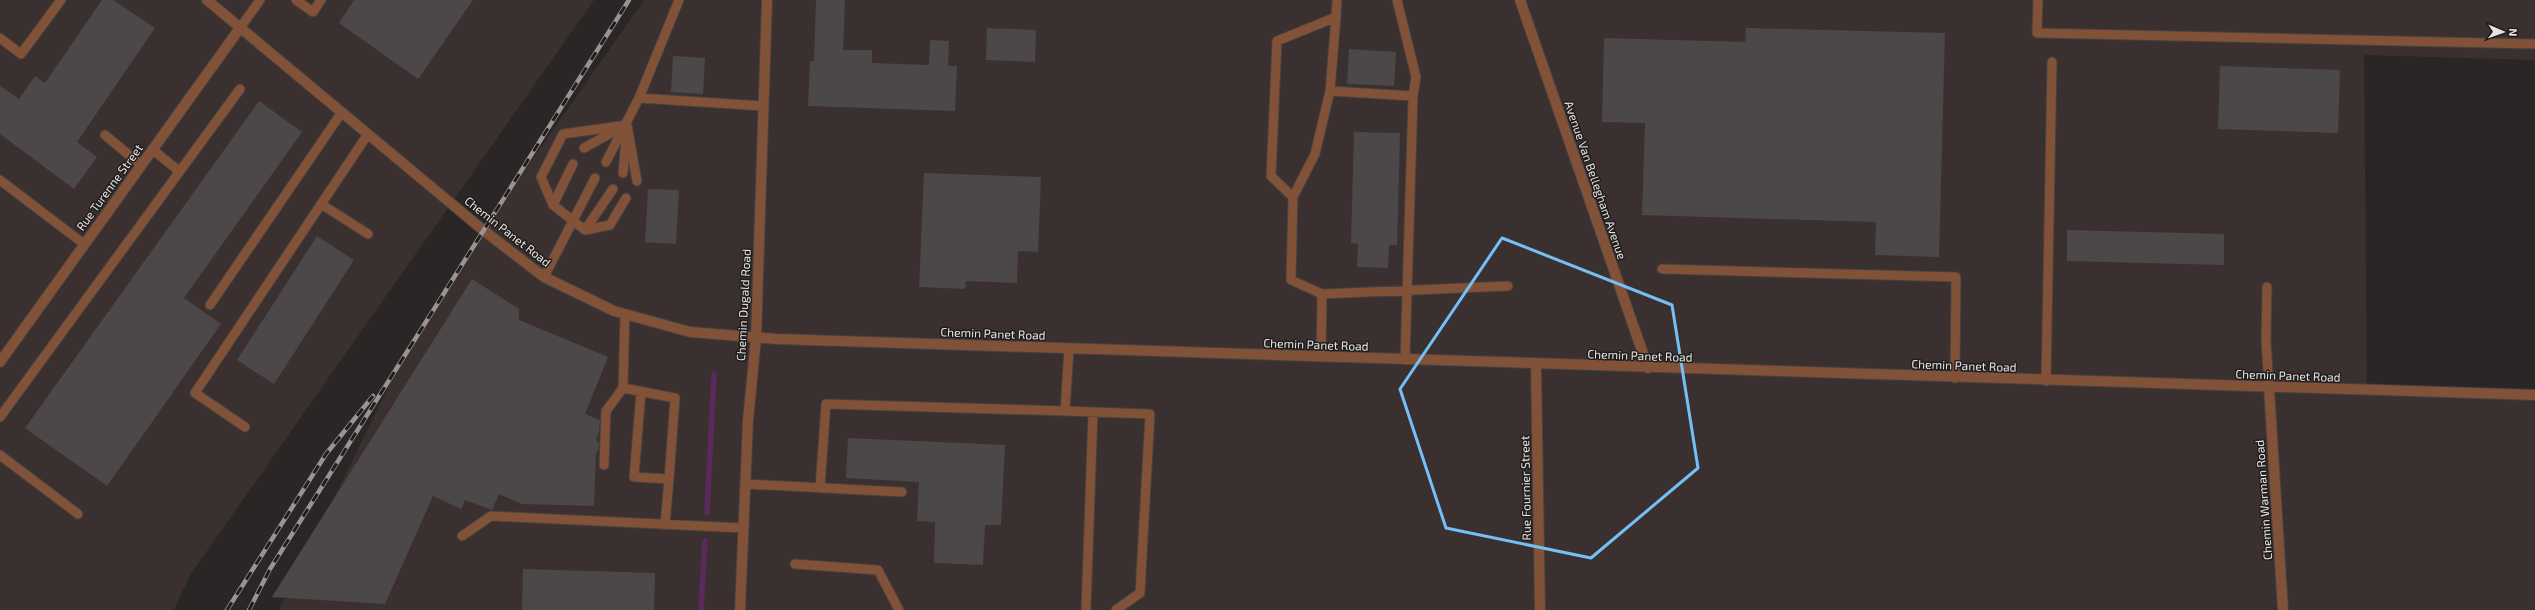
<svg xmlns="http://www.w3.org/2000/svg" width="2535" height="610" viewBox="0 0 2535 610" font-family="'Exo 2',sans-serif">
	<rect width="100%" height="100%" fill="#2b2626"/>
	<!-- built -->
	<path fill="#3b3030" d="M0,0H594L190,575L174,610H0Z
		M644,0H2535V60L2364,55L2367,390L2535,395V610H279L406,351L483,230Z"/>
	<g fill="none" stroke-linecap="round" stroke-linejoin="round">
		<!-- stream -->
		<path stroke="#5a295e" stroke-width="5.5" d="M707,512L714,374
			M701,610L705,541"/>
	</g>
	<!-- building -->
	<path fill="#4c4749" d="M102,0H113L155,28L77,142L97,157L74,189L0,134V86L19,99L35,76L45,83Z
		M354,0H473L418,79L339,23Z
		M816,0H845L843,50H872V63L929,65L930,40L949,41L948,66H957L955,111L808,106L810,61H814Z
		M987,28L1036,30L1035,62L986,60Z
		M1746,28L1945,33L1939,257L1875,255L1876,222L1642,215L1645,123L1602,122L1604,38L1745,42Z
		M1349,49L1396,52L1394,86L1347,84Z
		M673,56L705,58L703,94L671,92Z
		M2220,66L2340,70L2338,133L2218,129Z
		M259,101L302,132L184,298L221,324L107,486L25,428Z
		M1354,132L1400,133L1397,245H1389L1388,268L1357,267L1358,244L1351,243Z
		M924,173L1041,177L1038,252L1018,251L1017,283L966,281L965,289L919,287Z
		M648,189L679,190L676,244L645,242Z
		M2067,230L2224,234V265L2067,261Z
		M317,236L354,260L274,384L237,360Z
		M472,279L519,309V320L608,357L585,414L600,420L599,432L596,440L599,443V449L596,453L594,506L522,504L499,494L492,510L465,500L461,509L433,496L385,604L272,597Z
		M848,438L1005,445L1001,525H985L983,565L934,563L935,522L917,521L919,482L846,478Z
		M523,569L655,573L654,610H522Z"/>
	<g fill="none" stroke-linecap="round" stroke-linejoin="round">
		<defs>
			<path id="service" d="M296,0L313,12L321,0
				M1397,0L1416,77L1413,96
				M2038,0L2037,33L2535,44
				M240,28L260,0
				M0,38L21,54L61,0
				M1330,91L1336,17
				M639,98L679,0
				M627,125L637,181
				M105,135L141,165
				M584,148L620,128
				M153,150L179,171
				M606,162L639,98L763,106
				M623,173L626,138
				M0,180L84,244
				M1293,197L1271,176L1277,41L1336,17L1337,0
				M626,198L610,225L585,230L553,205L541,177L563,134L627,125
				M321,204L368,234
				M553,205L573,164
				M585,230L613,189
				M1662,269L1956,277L1955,378
				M544,277L595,178
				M2267,287L2266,340L2269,388
				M210,305L342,112
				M625,314L623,388L675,398L669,479L634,477L641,392
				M1321,357L1322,294
				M1405,360L1413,96L1330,91L1315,154L1293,197L1291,280L1322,294L1508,286
				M2046,381L2052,62
				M1065,411L1150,414L1140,593L1116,610
				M0,417L240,89
				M245,427L195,393L368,134
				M0,455L78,514
				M604,465L606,411L623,388
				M745,484L902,492
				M820,488L826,404L1065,411L1069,349
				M665,525L669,479
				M462,536L491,516L743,528
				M795,564L878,570L899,610
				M1086,610L1093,412"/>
			<path id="minor" d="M1520,0L1648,368
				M0,362L240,28
				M1536,365L1540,610
				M2269,388L2283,610"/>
			<path id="tertiary" d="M207,0L483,230L544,277L614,311L690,332L777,339L2535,395
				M740,610L748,421L756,338L767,0"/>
		</defs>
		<!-- service casing -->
		<use href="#service" stroke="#454141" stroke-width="11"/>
		<!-- minor casing -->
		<use href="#minor" stroke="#454141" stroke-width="12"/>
		<!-- tertiary casing -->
		<use href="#tertiary" stroke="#454141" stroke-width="12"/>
		<!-- service -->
		<use href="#service" stroke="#815138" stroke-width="9"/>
		<!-- minor -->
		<use href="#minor" stroke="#815138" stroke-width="10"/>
		<!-- tertiary -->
		<use href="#tertiary" stroke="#815138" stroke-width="10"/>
		<defs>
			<path id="rail" d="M227,610L326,454L373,396
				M249,610L270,569L629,0"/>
		</defs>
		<!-- rail casing -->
		<use href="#rail" stroke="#989494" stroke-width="4.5"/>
		<!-- rail -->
		<use href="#rail" stroke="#211d1d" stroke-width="3" stroke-dasharray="9" stroke-linecap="butt"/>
	</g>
	<!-- marked area -->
	<path fill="none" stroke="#74c0f6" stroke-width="3" stroke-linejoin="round" d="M1502,238L1672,305L1698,468L1591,558L1446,528L1400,389Z"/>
	<g text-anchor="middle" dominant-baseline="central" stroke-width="3" stroke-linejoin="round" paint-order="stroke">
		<!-- street labels -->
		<g font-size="12" fill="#e7e4e4" stroke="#211d1d">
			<text transform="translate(1596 180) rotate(71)">Avenue Van Bellegham Avenue</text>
			<text transform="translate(109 187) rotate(-54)">Rue Turenne Street</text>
			<text transform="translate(508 231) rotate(38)">Chemin Panet Road</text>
			<text transform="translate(743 305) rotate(-87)">Chemin Dugald Road</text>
			<text transform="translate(993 333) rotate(2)">Chemin Panet Road</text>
			<text transform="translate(1316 344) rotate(2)">Chemin Panet Road</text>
			<text transform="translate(1640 355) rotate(2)">Chemin Panet Road</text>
			<text transform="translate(1964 365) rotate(2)">Chemin Panet Road</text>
			<text transform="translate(2288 375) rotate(2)">Chemin Panet Road</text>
			<text transform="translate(1525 488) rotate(-91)">Rue Fournier Street</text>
			<text transform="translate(2263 500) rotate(-94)">Chemin Warman Road</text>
		</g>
	</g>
	<!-- north arrow -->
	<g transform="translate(2503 32) rotate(92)" stroke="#211d1d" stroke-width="3" paint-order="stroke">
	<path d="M0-3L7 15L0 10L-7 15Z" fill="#e7e4e4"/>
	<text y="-6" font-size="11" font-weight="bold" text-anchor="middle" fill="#e7e4e4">N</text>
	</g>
</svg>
